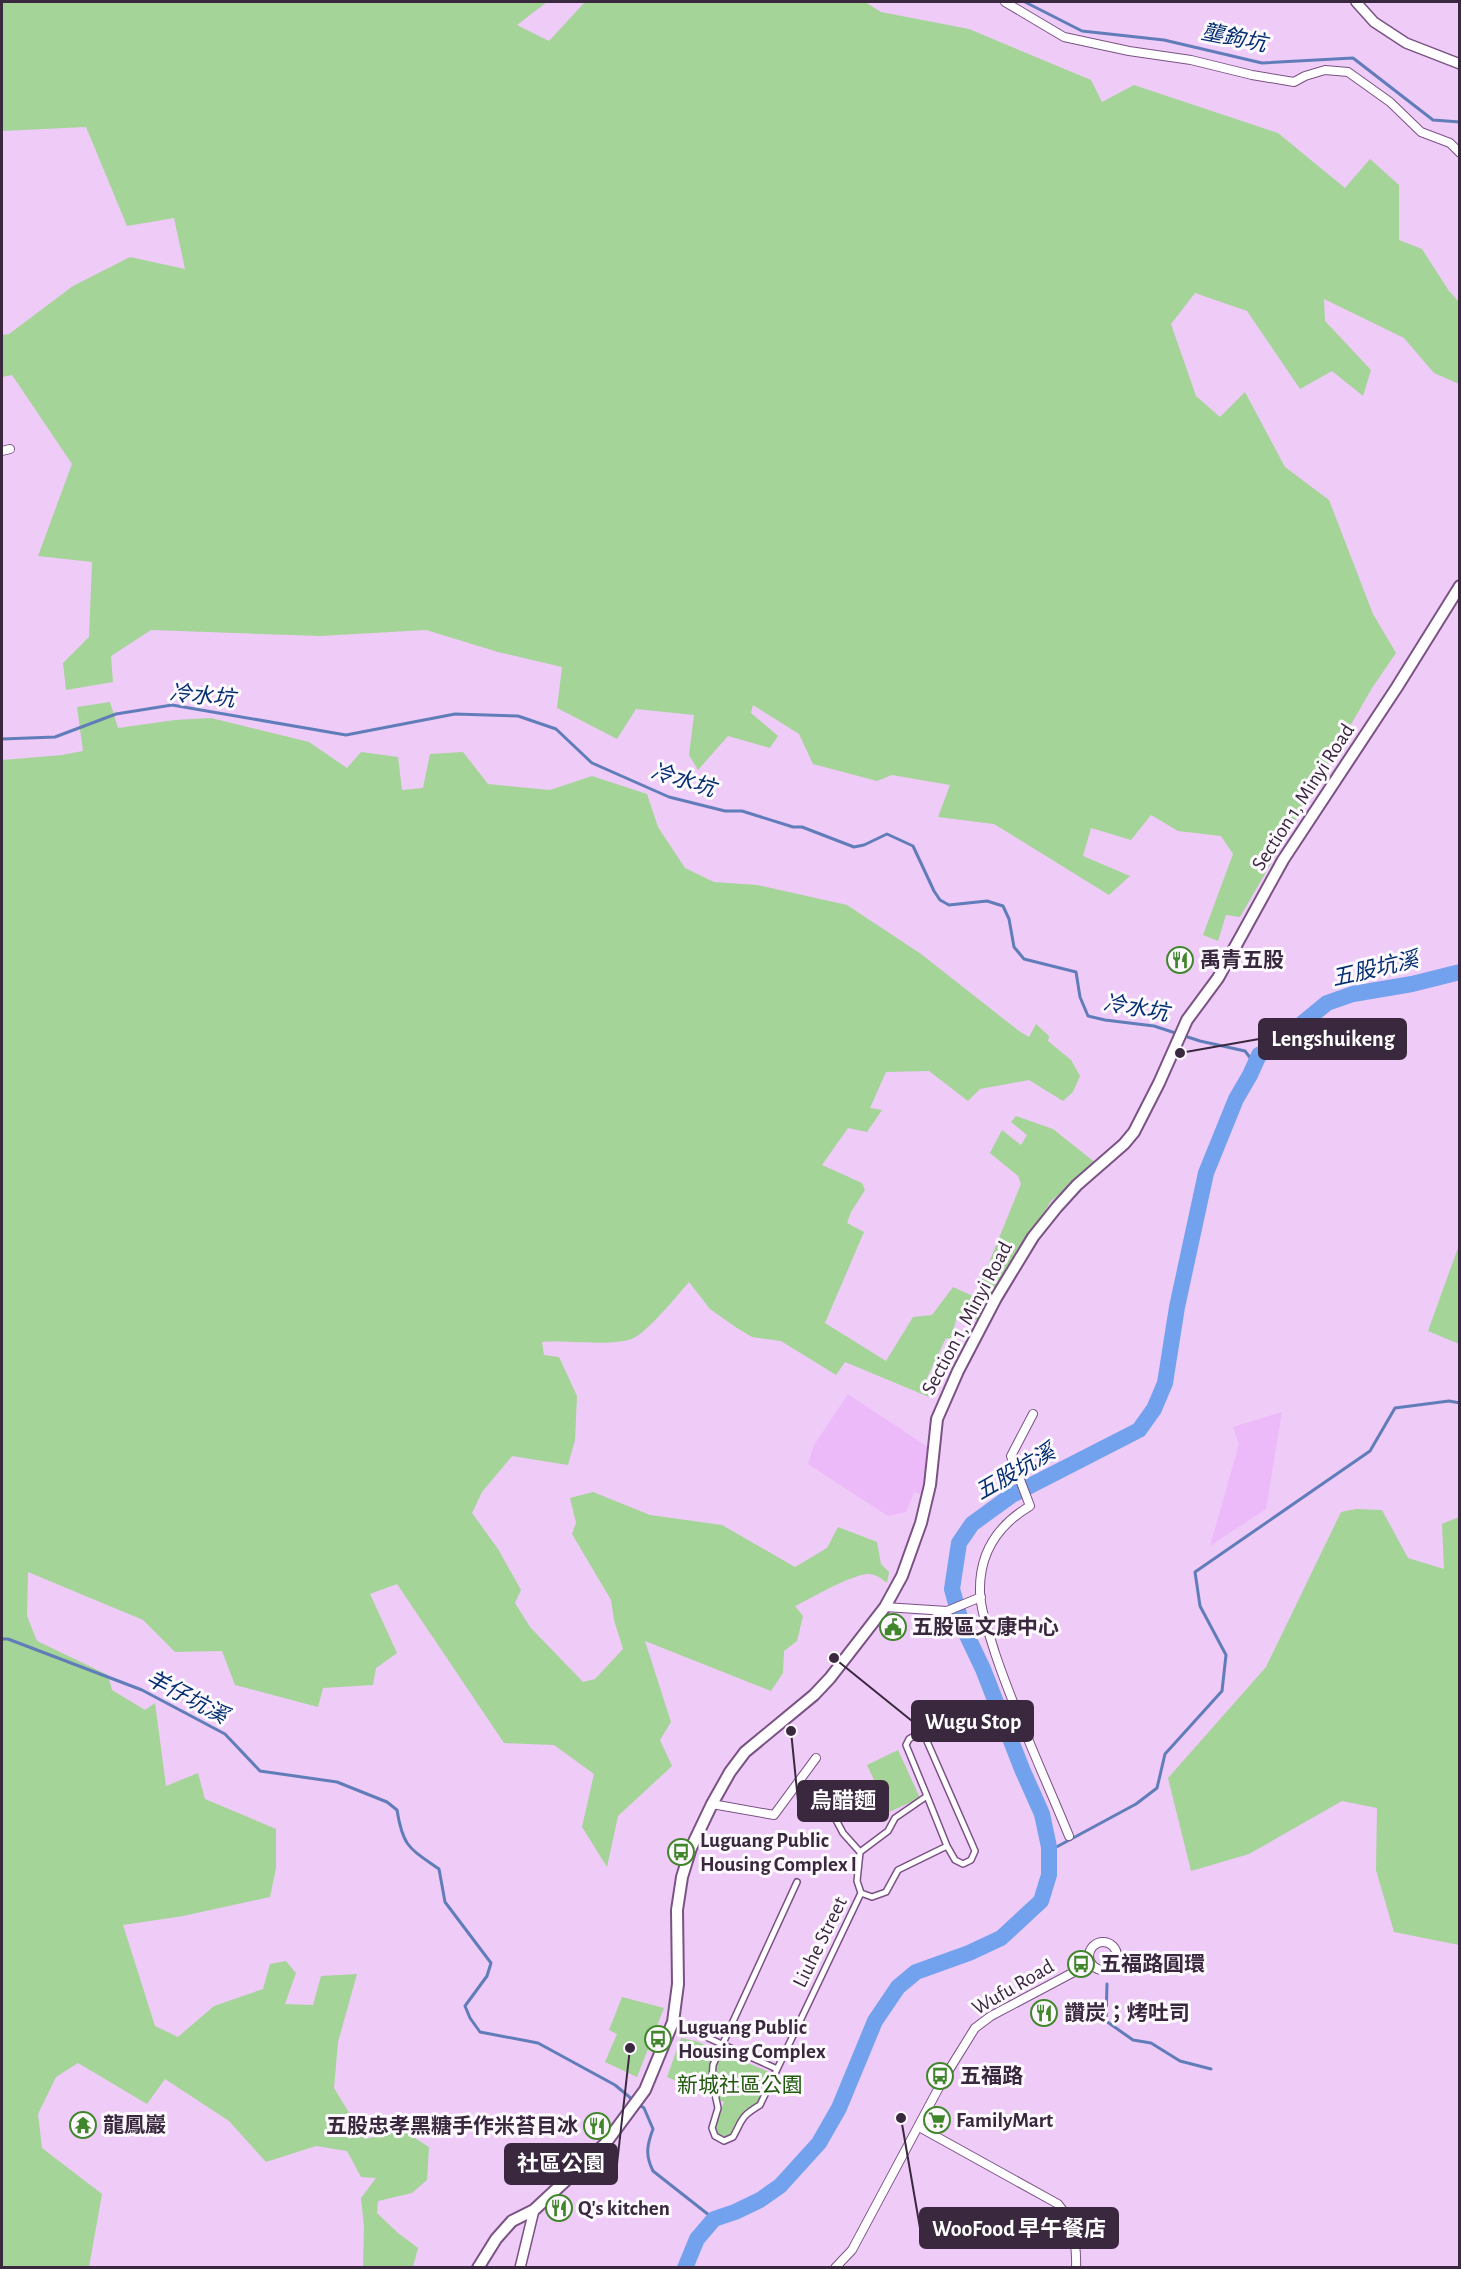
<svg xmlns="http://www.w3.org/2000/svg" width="1461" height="2269" viewBox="0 0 1461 2269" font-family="'Alegreya Sans','Noto Sans TC',sans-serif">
	<rect width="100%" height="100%" fill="#efcbf8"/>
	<!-- built -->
	<path fill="#ecbaf9" d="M848,1394L931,1449L923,1495L914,1492L906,1512L888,1516L808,1464L814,1445Z
		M1282,1412L1266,1509L1210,1546L1239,1444L1233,1427Z"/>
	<!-- green -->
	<path fill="#a4d497" d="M2,2H547L517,25L549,41L585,2H865L881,12L969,29L1091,80L1102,102L1134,85L1278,133L1345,188L1370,159L1399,185V240L1422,249L1449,291L1459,302V384L1434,373L1404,338L1324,299L1325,321L1371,370L1363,396L1332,371L1300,389L1247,311L1195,293L1171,324L1196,396L1220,417L1245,392L1285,467L1329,500L1373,614L1396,653L1372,688L1240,917L1226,915L1218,941L1203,935L1233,854L1221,836L1178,831L1151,815L1131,840L1091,828L1083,856L1130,876L1109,895L994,824L938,817L950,785L892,775L877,781L813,764L799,734L753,705L751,713L778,736L770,748L728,736L698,770L689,755L694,715L636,709L617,739L557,708L562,667L498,652L426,630L320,636L151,630L111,656L113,682L66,690L63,663L89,637L92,562L38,556L72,464L12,375L2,377V335L9,334L73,286L130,257L185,269L174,218L127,226L86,127L2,131Z
		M110,702L118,728L175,720L211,718L309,742L347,768L361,752L398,757L402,790L423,788L430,754L463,752L488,784L550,790L592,776L647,794L658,827L685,868L714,882L757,885L847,905L921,954L1019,1031L1029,1037L1036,1024L1049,1036L1048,1041L1071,1060L1080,1076L1073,1092L1063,1101L1029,1080L980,1089L968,1101L929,1071L886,1072L870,1108L882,1110L867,1132L848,1128L822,1165L862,1183L865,1190L851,1212L847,1223L864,1232L825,1323L886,1361L913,1317L932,1315L953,1287L975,1297L1021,1184L1018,1176L990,1153L1002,1130L1021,1145L1027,1135L1011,1122L1016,1116L1053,1129L1097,1164L1051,1201L977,1320L957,1316L951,1339L946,1338L926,1380L932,1384L929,1397L845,1362L836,1375L781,1341L752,1337L737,1328L710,1309L689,1282C676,1297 650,1329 634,1338C614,1347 565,1340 542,1342L544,1355L559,1357L577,1396L575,1440L568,1465L512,1456L482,1492L472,1513L498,1549L521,1590L515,1603L530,1627L583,1682L595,1679L623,1649L614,1620L611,1600L572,1534L576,1523L570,1498L593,1492L650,1515L722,1525L795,1567L827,1548L838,1527L877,1542L881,1564L889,1572L887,1583C881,1578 877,1575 870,1574C854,1573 811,1598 795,1606L803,1616L797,1641L784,1651L783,1673L771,1691L645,1641L671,1722L660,1740L672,1766L618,1816L607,1867L582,1827L594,1774L554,1745L504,1743L397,1584L370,1594L397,1653L376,1668L373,1685L323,1688L318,1707L235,1685L222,1651L175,1652L143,1620L28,1572L27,1616L37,1641L108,1675L112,1690L145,1710L155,1703L166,1786L198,1773L205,1799L276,1829V1868L270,1897L183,1916L123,1925L155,2026L178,2037L214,2006L263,1989L270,1964L286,1961L296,1973L285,2004L313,2005L321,1976L357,1974L338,2042L334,2088L365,2139L402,2130L429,2147L427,2180L412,2193L378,2201L377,2213L398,2233L418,2248L413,2267H363L364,2227L361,2198L376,2178L361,2177L347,2151L316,2146L266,2162L229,2121L165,2079L147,2104L78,2063L56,2077L38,2114L42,2148L102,2194L89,2267L2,2268V760L62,755L83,751L77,707Z
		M1459,1245V1344L1428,1331Z
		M1356,1509L1382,1510L1408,1558L1444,1569L1442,1524L1459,1517V1945L1394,1932L1376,1870L1377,1808L1342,1801L1249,1854L1191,1871L1168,1778L1266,1667L1341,1512Z
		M898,1750L920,1798L889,1812L867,1765Z
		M622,1997L664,2008L637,2077L605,2062L617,2034L609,2030Z
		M681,2038L696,2041L767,2071L770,2080L758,2103L744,2111L732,2134L725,2137L718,2134L715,2126L724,2102L667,2077Z"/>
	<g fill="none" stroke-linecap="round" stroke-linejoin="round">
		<!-- stream -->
		<path stroke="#617db9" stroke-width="3" d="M1025,2L1082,31L1164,40L1262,63L1353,58L1433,120L1460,122
			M2,739L55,737L116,714L172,705L346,735L455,714L518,716L556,729L592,763L669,797L725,811H742L793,827H802L854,847L864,845L887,834L913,846L934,891L940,900L949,905L987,901L1003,906L1009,919L1014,947L1024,959L1076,972L1080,997L1088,1016L1105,1020L1154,1026L1200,1041L1245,1051L1255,1064
			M2,1639H8L142,1690L225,1734L260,1771L337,1782L387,1802L397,1810C403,1847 409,1848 439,1869L445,1902L491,1963L487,1976L465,2006L470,2018L480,2032L538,2043L615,2085L633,2100
			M1049,1851L1136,1804L1157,1788L1165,1754L1222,1691L1226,1655L1200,1606L1195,1572L1370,1451L1395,1408L1449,1401L1460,1403
			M1107,1984L1106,2021L1133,2040L1151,2043L1180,2061L1211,2069
			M638,2104L644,2108L653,2129C647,2145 645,2155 653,2171L714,2219"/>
		<!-- river -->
		<path stroke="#72a2ee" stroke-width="16" d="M685,2268L697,2239L714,2219L735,2212L760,2200L780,2186L819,2143L839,2108L875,2021L898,1987L916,1972L969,1953L1001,1938L1041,1901L1049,1875V1847L1042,1814L1022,1769L983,1669L962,1625L952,1589L959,1543L972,1524L1012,1495L1139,1430L1154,1409L1165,1383L1177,1307L1206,1173L1236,1099L1250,1075L1259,1055L1276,1045L1327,1003L1353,994L1412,984L1460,972"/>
		<defs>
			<path id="pedestrian" d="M797,1783L826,1801L843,1833L860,1852
				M927,1796L947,1846
				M797,1882L713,2065L712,2080L718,2108L712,2128L715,2136L724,2141L733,2137C743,2119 740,2117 760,2105L861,1893L872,1897L886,1892L898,1870L947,1846L955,1860L963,1864L971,1860L975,1851L972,1844L926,1739L916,1735L909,1739L906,1745L927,1796L895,1818L888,1831L860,1852L857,1881L861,1893
				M673,2022L777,2069"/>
			<path id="minor" d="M1005,2L1064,37L1129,51L1191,60L1252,75L1294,82L1305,76L1325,70L1348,72L1390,102L1421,132L1450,143L1460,153
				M2,451L10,449
				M1033,1414L1011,1456L1030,1506C998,1525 979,1552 980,1592C981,1613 989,1633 995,1653C1016,1716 1044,1775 1069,1836
				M885,1607L947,1611L981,1597
				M712,1804L774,1815L816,1758
				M1089 1956a14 14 0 1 1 28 0a14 14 0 1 1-28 0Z
				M919,2127L1058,2204C1073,2222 1077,2244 1076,2268
				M835,2268L852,2250L944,2078L975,2028L991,2016L1091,1963"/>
			<path id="tertiary" d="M1356,2L1374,22L1406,43L1460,64
				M520,2268L534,2210"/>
			<path id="secondary" d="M478,2268L496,2239L512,2221L534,2210L605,2144L645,2090L673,2022L678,1984L677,1910L682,1877L691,1848L712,1804L730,1772L745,1752L814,1695L830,1678L885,1607L902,1576L921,1523L930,1485L937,1419L958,1371L996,1298L1033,1237L1057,1207L1077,1185L1124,1144L1134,1132L1159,1083L1187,1020L1218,978L1283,860L1397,687L1460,586"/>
		</defs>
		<!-- pedestrian casing -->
		<use href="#pedestrian" stroke="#7a5284" stroke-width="8"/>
		<!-- minor casing -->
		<use href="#minor" stroke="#7a5284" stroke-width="10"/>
		<!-- tertiary casing -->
		<use href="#tertiary" stroke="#7a5284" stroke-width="12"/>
		<!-- secondary casing -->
		<use href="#secondary" stroke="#7a5284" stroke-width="14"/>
		<!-- pedestrian -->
		<use href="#pedestrian" stroke="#fff" stroke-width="5"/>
		<!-- minor -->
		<use href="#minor" stroke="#fff" stroke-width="8"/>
		<!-- tertiary -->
		<use href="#tertiary" stroke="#fff" stroke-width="9"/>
		<!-- secondary -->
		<use href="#secondary" stroke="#fff" stroke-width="10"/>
	</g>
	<!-- icons -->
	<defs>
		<symbol id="restaurant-ring" viewBox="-11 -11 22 22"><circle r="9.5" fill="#fdf9ff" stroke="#40862b" stroke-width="1.5"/><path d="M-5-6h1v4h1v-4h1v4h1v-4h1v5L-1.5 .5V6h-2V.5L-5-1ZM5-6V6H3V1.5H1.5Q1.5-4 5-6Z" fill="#40862b"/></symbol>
		<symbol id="civic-ring" viewBox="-11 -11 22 22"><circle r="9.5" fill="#fdf9ff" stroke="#40862b" stroke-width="1.5"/><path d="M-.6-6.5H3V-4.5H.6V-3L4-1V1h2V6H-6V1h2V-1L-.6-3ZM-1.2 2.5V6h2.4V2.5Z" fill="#40862b"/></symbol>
		<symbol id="bus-ring" viewBox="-11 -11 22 22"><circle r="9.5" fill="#fdf9ff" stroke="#40862b" stroke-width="1.5"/><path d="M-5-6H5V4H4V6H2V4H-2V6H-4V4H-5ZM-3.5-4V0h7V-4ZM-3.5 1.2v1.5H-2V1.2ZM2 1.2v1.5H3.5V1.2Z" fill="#40862b"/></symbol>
		<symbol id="supermarket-ring" viewBox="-11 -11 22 22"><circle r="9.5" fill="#fdf9ff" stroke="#40862b" stroke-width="1.5"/><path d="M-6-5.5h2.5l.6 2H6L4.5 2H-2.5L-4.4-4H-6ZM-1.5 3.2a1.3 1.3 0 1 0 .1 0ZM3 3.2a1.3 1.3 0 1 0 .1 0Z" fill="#40862b"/></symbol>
		<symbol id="temple-ring" viewBox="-11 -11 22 22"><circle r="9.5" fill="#fdf9ff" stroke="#40862b" stroke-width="1.5"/><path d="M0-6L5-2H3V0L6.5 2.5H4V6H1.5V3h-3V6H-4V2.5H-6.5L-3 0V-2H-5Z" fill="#40862b"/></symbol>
	</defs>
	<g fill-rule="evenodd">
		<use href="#restaurant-ring" x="1165" y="945" width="30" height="30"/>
		<use href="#civic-ring" x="878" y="1612" width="30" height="30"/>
		<use href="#bus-ring" x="666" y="1837" width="30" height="30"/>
		<use href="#bus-ring" x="1066" y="1949" width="30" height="30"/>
		<use href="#restaurant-ring" x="1029" y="1998" width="30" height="30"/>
		<use href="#bus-ring" x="643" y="2024" width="30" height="30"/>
		<use href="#bus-ring" x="925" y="2061" width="30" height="30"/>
		<use href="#supermarket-ring" x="922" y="2105" width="30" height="30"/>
		<use href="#temple-ring" x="68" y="2110" width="30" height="30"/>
		<use href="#restaurant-ring" x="582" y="2111" width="30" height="30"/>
		<use href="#restaurant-ring" x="544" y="2193" width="30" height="30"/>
	</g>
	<g text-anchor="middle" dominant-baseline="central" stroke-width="6" stroke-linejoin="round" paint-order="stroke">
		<!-- street labels -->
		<g font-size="21" fill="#3a283e" stroke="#fdf9ff">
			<text transform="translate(1303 797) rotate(-57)">Section 1, Minyi Road</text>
			<text transform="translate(967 1318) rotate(-62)">Section 1, Minyi Road</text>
			<text transform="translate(820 1942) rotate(-64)">Liuhe Street</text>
			<text transform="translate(1013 1987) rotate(-30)">Wufu Road</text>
		</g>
		<!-- poi labels -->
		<g font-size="21" font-weight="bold" fill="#3a283e" stroke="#fdf9ff" text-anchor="start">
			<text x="1200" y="960">禹青五股</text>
			<text x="912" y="1627">五股區文康中心</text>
			<text x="700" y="1840">Luguang Public<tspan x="700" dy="24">Housing Complex I</tspan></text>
			<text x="1100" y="1964">五福路圓環</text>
			<text x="1064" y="2013">讚炭；烤吐司</text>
			<text x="678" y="2027">Luguang Public<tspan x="678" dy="24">Housing Complex</tspan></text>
			<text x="960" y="2076">五福路</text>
			<text x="956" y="2120">FamilyMart</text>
			<text x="103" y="2125">龍鳳巖</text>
			<text x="578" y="2126" text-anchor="end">五股忠孝黑糖手作米苔目冰</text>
			<text x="578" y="2208">Q's kitchen</text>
		</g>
		<!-- park labels -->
		<g font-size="21" fill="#205a0c" stroke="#fdf9ff">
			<text x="740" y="2085">新城社區公園</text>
		</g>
		<!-- water labels -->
		<g font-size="22" font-style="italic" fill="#043072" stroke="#fdf9ff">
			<text transform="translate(1234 38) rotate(11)">壟鉤坑</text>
			<text transform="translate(202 696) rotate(6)">冷水坑</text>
			<text transform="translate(683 780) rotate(17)">冷水坑</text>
			<text transform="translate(1375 969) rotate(-13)">五股坑溪</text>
			<text transform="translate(1136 1008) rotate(10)">冷水坑</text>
			<text transform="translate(1015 1472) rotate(-30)">五股坑溪</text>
			<text transform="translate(187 1697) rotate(28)">羊仔坑溪</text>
		</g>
	</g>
	<!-- callouts -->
	<path fill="none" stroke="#3a283e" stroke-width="2" d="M1180 1053L1259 1039M834 1658L912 1721M791 1731L798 1801M630 2048L617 2164M901 2118L920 2228"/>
	<g fill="#3a283e" stroke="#fdf9ff" stroke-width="2">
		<circle cx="1180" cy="1053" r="6"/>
		<circle cx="834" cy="1658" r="6"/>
		<circle cx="791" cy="1731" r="6"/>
		<circle cx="630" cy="2048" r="6"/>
		<circle cx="901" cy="2118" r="6"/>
	</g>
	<g fill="#3a283e" stroke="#3a283e" stroke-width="2">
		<rect x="1259" y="1019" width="147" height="40" rx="6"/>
		<rect x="912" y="1701" width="121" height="40" rx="6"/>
		<rect x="798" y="1781" width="90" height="40" rx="6"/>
		<rect x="505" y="2144" width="112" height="40" rx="6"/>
		<rect x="920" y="2208" width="198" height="40" rx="6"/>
	</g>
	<g font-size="22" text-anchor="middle" font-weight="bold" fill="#fff">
		<text x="1333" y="1046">Lengshuikeng</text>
		<text x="973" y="1729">Wugu Stop</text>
		<text x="843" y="1808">烏醋麵</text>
		<text x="561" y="2171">社區公園</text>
		<text x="1019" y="2236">WooFood 早午餐店</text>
	</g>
	<!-- border -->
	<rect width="1461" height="2269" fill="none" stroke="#3a283e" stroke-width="6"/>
</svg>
